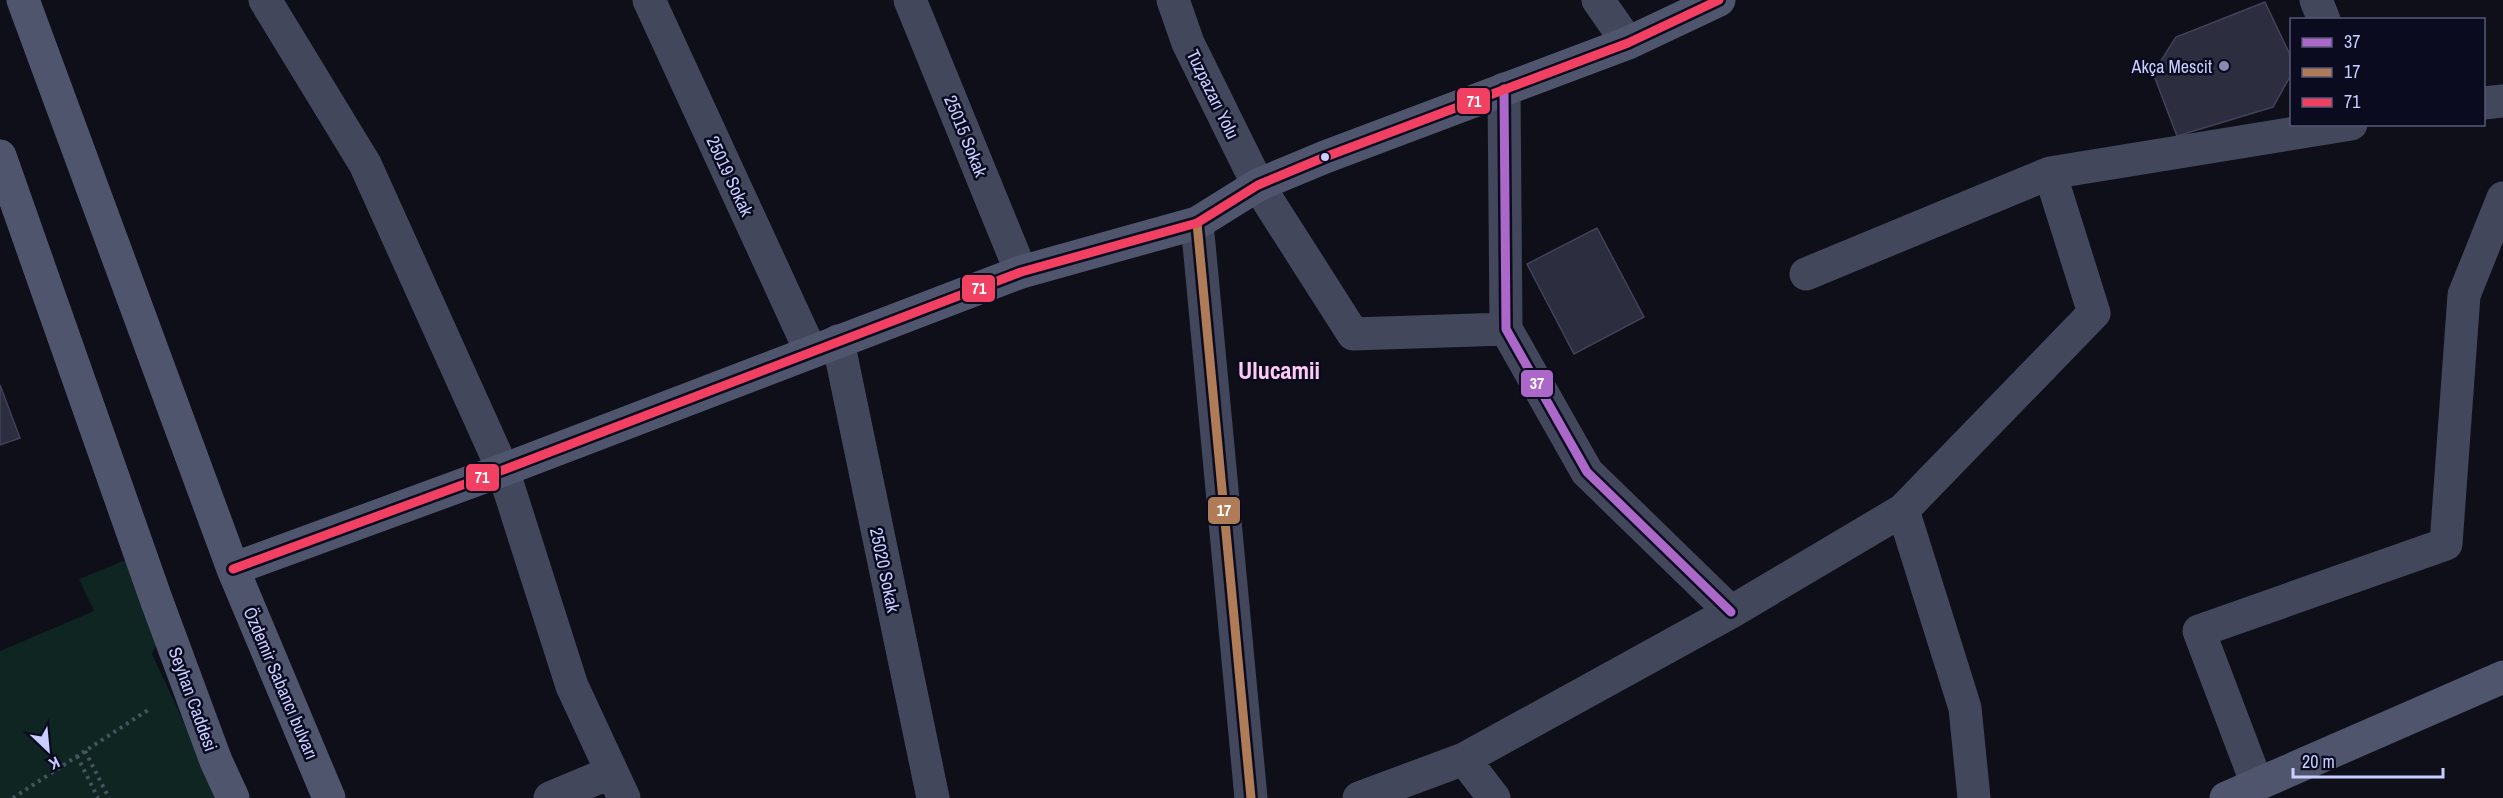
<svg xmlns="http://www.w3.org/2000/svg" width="2503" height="798" viewBox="0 0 2503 798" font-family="'Archivo Narrow',sans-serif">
	<rect width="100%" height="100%" fill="#0f0f1a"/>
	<!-- green -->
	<path fill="#0e2521" d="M126,560L164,626L152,654L219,798H0V651L94,611L79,579Z"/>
	<!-- building -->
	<path fill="#2c2d3e" stroke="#414259" stroke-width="1.5" d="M2265,2L2292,59V73L2273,107L2177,136L2153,73L2176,37Z
		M1597,228L1644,317L1574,354L1527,264Z
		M0,385L20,438L0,445Z"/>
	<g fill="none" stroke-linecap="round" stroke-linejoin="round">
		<!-- path -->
		<path stroke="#42555d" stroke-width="4" stroke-dasharray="3 4.5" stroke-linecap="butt" d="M85,751L109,798
			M77,756L98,798
			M13,798L151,708"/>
		<!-- street -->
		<path stroke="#43475b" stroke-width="33" d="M265,0L365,164L503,470L572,686L624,798
			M649,0L811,352
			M910,0L1021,272
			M1173,0L1188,43L1258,185L1353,334L1506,329
			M1598,0L1628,43
			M2316,0L2324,20
			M1504,89L1506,329L1587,472L1731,612
			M2484,103L2503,101
			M1197,223L1251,798
			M1806,274L2050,173L2351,124
			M838,341L933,798
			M1903,510L1965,708L1974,798
			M1464,759L1494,798
			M2257,784L2199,631L2446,544L2464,295L2503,198
			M550,798L612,772
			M1359,798L1464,759L1731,612L1903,510L2094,313L2050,173"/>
		<!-- secondary -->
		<path stroke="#50556e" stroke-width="33" d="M23,0L233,569L329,798
			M0,156L156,599L216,761L233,798
			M233,569L503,470L1021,272L1197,223L1258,185L1325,157L1628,43L1719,0
			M2226,798L2503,677"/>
		<defs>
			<path id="bus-1" d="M1504,89L1506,329L1587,472L1731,612"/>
			<path id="bus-2" d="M1197,223L1251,798"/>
			<path id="bus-3" d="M233,569L503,470L1021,272L1197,223L1258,185L1325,157L1628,43L1719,0"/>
		</defs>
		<!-- bus-1 casing -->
		<use href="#bus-1" stroke="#0b0b1f" stroke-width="14"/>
		<!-- bus-2 casing -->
		<use href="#bus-2" stroke="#0b0b1f" stroke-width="14"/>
		<!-- bus-3 casing -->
		<use href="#bus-3" stroke="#0b0b1f" stroke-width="14"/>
		<!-- bus-1 -->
		<use href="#bus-1" stroke="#ac68c9" stroke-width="9"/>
		<!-- bus-2 -->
		<use href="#bus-2" stroke="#b07c57" stroke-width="9"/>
		<!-- bus-3 -->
		<use href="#bus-3" stroke="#f24062" stroke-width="9"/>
	</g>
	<!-- markers -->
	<circle fill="#888aaf" stroke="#0b0b1f" stroke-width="2" cx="2224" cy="66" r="6"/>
	<circle fill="#c9cdff" stroke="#0b0b1f" stroke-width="2" cx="1325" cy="157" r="5"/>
	<g text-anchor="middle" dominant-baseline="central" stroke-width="5" stroke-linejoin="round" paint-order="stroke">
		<!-- poi labels -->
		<g font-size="18" fill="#c9cdff" stroke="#0b0b1f" text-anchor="end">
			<text x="2212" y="66">Akça Mescit</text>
		</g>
		<!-- street labels -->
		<g font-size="18" fill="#c9cdff" stroke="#0b0b1f">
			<text transform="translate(1213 94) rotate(64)">Tuzpazarı Yolu</text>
			<text transform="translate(966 136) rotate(68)">25015 Sokak</text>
			<text transform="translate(730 176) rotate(65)">25019 Sokak</text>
			<text transform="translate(885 570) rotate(78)">25020 Sokak</text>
			<text transform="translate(281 683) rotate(67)">Özdemir Sabancı bulvarı</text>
			<text transform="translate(193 699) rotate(70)">Seyhan Caddesi</text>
		</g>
		<!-- district labels -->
		<g font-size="24" font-weight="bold" fill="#ffcbf6" stroke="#0b0b1f">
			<text x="1279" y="370">Ulucamii</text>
		</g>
	</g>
	<g stroke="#0b0b1f" stroke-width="2">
		<rect x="1456" y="87" width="35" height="28" rx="6" fill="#f24062"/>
		<rect x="961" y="274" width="35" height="29" rx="6" fill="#f24062"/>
		<rect x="1520" y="369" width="34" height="29" rx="6" fill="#ac68c9"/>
		<rect x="465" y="463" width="35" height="29" rx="6" fill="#f24062"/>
		<rect x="1207" y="496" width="34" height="29" rx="6" fill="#b07c57"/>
	</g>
	<g font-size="16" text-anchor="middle" font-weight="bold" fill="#fff">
		<text x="1474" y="107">71</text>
		<text x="979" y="294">71</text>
		<text x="1537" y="389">37</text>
		<text x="482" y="483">71</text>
		<text x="1224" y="516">17</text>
	</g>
	<!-- legend -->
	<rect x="2290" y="18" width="195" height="108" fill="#0b0b1f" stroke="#575979" stroke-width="1.5"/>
	<rect x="2302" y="38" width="30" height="9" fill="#ac68c9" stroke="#575979" stroke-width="1.5"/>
	<text x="2344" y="48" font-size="18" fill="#c9cdff">37</text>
	<rect x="2302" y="68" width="30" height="9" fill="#b07c57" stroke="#575979" stroke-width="1.5"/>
	<text x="2344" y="78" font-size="18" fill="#c9cdff">17</text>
	<rect x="2302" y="98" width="30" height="9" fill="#f24062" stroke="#575979" stroke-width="1.5"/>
	<text x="2344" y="108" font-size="18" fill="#c9cdff">71</text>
	<!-- north arrow -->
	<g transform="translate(48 750) rotate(154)" stroke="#0b0b1f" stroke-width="4.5" paint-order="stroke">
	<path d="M0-4.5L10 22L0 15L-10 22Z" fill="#c9cdff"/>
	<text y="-9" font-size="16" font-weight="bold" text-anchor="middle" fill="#c9cdff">K</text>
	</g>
	<!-- scale -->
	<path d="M2293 768v9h150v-9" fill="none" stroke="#c9cdff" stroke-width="3"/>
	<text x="2302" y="768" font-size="18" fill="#c9cdff" stroke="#0b0b1f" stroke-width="4.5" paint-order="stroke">20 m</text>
</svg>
